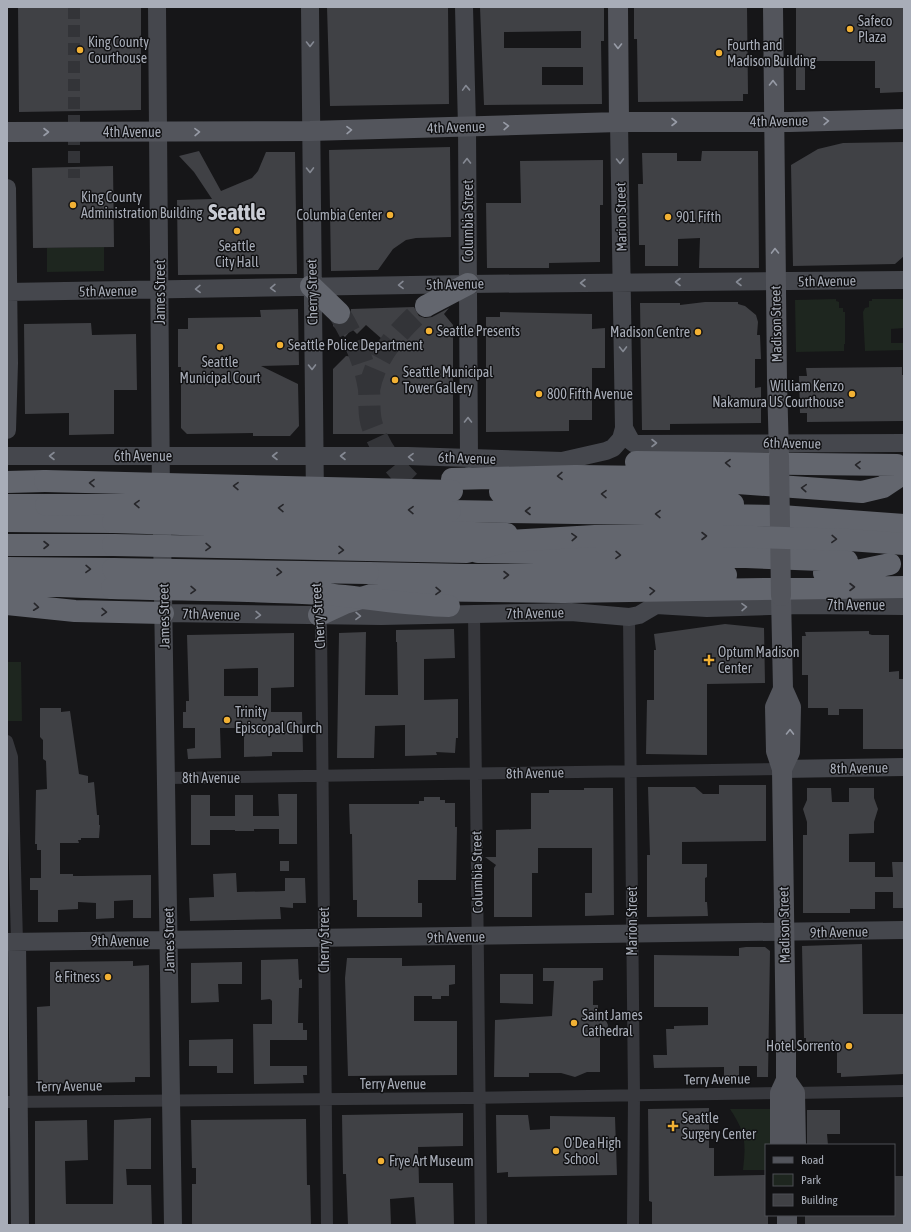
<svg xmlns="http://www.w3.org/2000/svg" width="911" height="1232" viewBox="0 0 911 1232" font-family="'Asap Condensed',sans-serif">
	<rect width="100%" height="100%" fill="#161618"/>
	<!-- green -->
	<path fill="#1e261f" d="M104,247V271L47,272V248Z
		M836,299V301L839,302V308H843V312H845V344H844V351L796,352L795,300Z
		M872,299H904V328L891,329V343H904V350L865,351L863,312L865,308L869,307V301H872Z
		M7,662H21L22,721H7Z
		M730,1109H771V1145H766V1170H743C746,1143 746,1133 730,1109Z"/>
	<!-- building -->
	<path fill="#404145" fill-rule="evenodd" d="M18,7H141V110L19,112Z
		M327,7H448L449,104L330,106Z
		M480,7H604V41H601L602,104L484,105ZM581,31V48H504V32ZM542,67H583V85H542Z
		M634,7H747L748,94H743V101L638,102L637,39H634Z
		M796,7H904L903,92L880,93V88H875V61H805V90H796Z
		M904,142V256L895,264L793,266L791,165L818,149L843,143Z
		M450,147L451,237L416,238L406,240L393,249L378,270L331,271L329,150Z
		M199,151L221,191L252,178L258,171L266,152H295L297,274L178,275L177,200L212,199L194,172L179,156Z
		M702,151H758L759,268H699L700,238L678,239V266H645V245H639L638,184H643L642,153H677V161H701Z
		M603,160V205H600V262L549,263V268H487L486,203H521L520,161Z
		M113,166L114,247L33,248L32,168Z
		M705,302H738V304L745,306L756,315L758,322L757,335H760L761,359H755V388L761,387V423L670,424V430H642L640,303H680V305Z
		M414,307L419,316L425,318L432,317L449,308L444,314L453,325V434H333V369L346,356L356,357L359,361L363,357H367L365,355L382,339L366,325L357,334L352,329L345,337L333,326V324L342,325L348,322L351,316V309Z
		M298,309L299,365L261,366L298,384L299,426L290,436H253V433L187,434L181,428V367H178V329H188V318L261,317L260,310Z
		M500,312L592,314V329L605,328V368H592V420H569V431L486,432V317H500Z
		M91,323L92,335L136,334L137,390H114V434L69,435V413L25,414L24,324Z
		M902,367V375H904L903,421L807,422V413H800L799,376H807L806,368Z
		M725,624L764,628L765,683L707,684V755L646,754L647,700H654V650H656L654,634Z
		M454,629L455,658L424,659V700L458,699V738H456L455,753L436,752L437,755L405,756V725L375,726L374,758H337L339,633L366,632L365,695H398L397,642H396V630Z
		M869,631V634L872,635H889V672L899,671V679H904V749H863V709H839V715H828V708H808V675H802V636H806L805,632Z
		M294,633V687L271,688V712H302L303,752H272V756L244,757V728H220L221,758L188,759L187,749L195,748V728H183V712H186V701H189L187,635ZM258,668V696H224V669Z
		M40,708H61V712L70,711L79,774L88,776V783L94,782L97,815H99V825H100L99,838H81V840H78L79,843H60V874H73V876H81L151,875V918H133V900L114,901V918L96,919V903L78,902V909L58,910V922H38V890H30V878H41V850H37V844H35L36,790L47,789L46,761L43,759V740L40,737Z
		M719,785H766V841L682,842V864H707V877L705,878V902H707L708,916L647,917V855H650L648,787H695L703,794H719Z
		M584,788H613L614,915L585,916V893H592V848H538V873H532V917H494V868L496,865L485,857H496V830L531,829V793H549V790H584Z
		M807,788H831L832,802H849V788H874V798L878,809L874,822V833L849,834V862H875V877H893L892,862H904V908H893V892H875V909H850V913H803V835H807V822L803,809L807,800Z
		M278,794H297V844H279V829H254V831H235V830H210V845H191V795H210V816H235V795H253V816H279Z
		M424,797H440V800H445V803H455V827H457L456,880H418V903H422V917H357V900H353L352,834H350L349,804H419V801H424Z
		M280,861H289V871H280Z
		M236,873L237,892L285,891V878H305L306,903H293V908L280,907L281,919L190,921L189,898L214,897L213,874Z
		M862,944L863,1014H904V1074L841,1077V1073H837V1042L806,1043V1038H804L802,946Z
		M746,947H765L770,951L768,1077H757V1066H739V1077H724V1067L654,1068L653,1055H667L666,1029H674V1026L708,1025V1007H654V955L739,956V948Z
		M347,958H402V966L455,965V984L449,985V996H441V999H432V996H414V1021H457V1075L348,1076L345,978Z
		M298,959L299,980L302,979V988H299L298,1023H303V1030H307V1040H270V1066H307V1075H303L304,1083L254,1084L253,1024H272V1001L270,999L261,1000V960Z
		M133,961V966L149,965L150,1077H135V1082L38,1084L37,1007L50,1006V962Z
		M242,962V984H218L219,1002L191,1003V963Z
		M543,968H603V980L593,981V1005H598V1012L604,1016L608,1025L607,1031L600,1038V1072H587L575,1077L561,1073H529V1077H494L495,1020L552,1016L554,981H543Z
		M500,974H533V1004L500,1003Z
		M233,1039V1073H217V1066H189V1040Z
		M709,1108V1148H714V1176L766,1175V1215H768V1225H652V1202L649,1201L648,1109Z
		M807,1110H840V1134H827L828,1145H807Z
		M463,1113V1146L418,1147L419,1183H453L454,1225H416L414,1197L390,1199L391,1225H348L346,1174H343L342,1115Z
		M496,1115H528L530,1130L550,1129V1116L615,1117L617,1175L508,1177V1172L497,1173Z
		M151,1118V1169H126L127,1185H151L152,1225H35V1121L87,1120L88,1160L65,1161L66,1204H113L114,1120Z
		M306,1119L307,1185H310L311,1225H192V1184H196V1168H192L191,1120Z
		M894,1176H904V1225H805V1215H894Z"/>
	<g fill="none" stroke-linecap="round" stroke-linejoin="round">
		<!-- street-tunnel -->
		<path stroke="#333438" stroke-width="12" stroke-dasharray="12 6" stroke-linecap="butt" d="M74,7V178"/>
		<!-- highway-tunnel -->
		<path stroke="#333438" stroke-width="22" stroke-dasharray="22 11" stroke-linecap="butt" d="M339,313C353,336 365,362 369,389C370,402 368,416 373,428C383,457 406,481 430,499
			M369,390C376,353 400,330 426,306"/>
		<!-- street -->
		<path stroke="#37383d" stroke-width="12" d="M474,614L481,1225
			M319,615L321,626L327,1225
			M629,617L634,1096L633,1225
			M7,741L12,757L17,942
			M166,778L782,769
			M795,1093L904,1091
			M7,1102L465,1098L780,1093"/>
		<!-- secondary -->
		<path stroke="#45474d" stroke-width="18" d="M157,7L161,496
			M310,7L315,500
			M464,7L467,127L469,459
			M7,188L9,363L7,430
			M7,292L468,284L904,280
			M624,428L631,441L635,444L904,443
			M7,456H408L562,461L606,451L613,448L621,439L624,428L619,122
			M162,532L173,1225
			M163,613L381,616L571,612L629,617L639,615L656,605L707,608L801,605L904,606
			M782,769L904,767
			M7,942L904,930
			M17,942L20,1225"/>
		<!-- primary -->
		<path stroke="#53555c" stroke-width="20" d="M618,7L619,122
			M773,7L777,381L779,456
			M7,132L310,131L619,122H790L904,119
			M781,596L783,689L791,707L790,752L782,769
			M786,1080L795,1093L796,1145
			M780,1145V1093L786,1080V1051L782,769L776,751L775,707L783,689
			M787,1225V1215"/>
		<!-- highway -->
		<path stroke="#63666e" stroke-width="22" d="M311,286L339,313
			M426,306L468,284
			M636,462L897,465
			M452,479L575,476L655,477L862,492L883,487L904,473
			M7,482L45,481
			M500,492L626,495L715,500L733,504
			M7,505H46
			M450,511L781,516L904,525
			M7,521L113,522
			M7,545H113
			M478,552L746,557L847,561
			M7,568L113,569
			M368,573L467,575H726
			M824,573H847L890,564
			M7,584L112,588
			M7,604L75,611L163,613
			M319,615L345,603L371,595L404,590L563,592L904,587"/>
		<!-- primary-bridge -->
		<path stroke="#53555c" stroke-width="20" d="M779,456L781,596"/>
		<!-- highway-bridge -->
		<path stroke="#63666e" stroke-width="22" d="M45,481L452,491
			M46,505L136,503L450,511
			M113,522L507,534
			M113,545L467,552L508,541L595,536H723L849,540L904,544
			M113,569L368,573
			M112,588C182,590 252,590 322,594C365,597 406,605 449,606"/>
	</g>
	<!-- one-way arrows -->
	<defs><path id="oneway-chevron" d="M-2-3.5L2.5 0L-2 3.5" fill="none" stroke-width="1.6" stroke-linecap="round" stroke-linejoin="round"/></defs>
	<g stroke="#858993">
		<use href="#oneway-chevron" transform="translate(310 44) rotate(90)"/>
		<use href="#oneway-chevron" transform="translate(466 88) rotate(-92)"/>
		<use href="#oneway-chevron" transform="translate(467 161) rotate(-90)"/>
		<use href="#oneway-chevron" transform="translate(620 161) rotate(89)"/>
		<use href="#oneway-chevron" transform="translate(310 170) rotate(89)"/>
		<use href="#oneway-chevron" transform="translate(678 282) rotate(180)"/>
		<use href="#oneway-chevron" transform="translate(739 282) rotate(180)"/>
		<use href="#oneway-chevron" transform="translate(583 283) rotate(180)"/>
		<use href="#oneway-chevron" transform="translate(401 285) rotate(179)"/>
		<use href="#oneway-chevron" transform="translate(273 288) rotate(179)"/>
		<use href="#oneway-chevron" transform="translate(198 289) rotate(179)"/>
		<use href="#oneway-chevron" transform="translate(623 349) rotate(89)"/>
		<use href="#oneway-chevron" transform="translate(312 367) rotate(89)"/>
		<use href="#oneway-chevron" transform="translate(468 420) rotate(-90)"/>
		<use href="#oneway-chevron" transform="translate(654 443)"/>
		<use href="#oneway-chevron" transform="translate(52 456) rotate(-180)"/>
		<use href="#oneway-chevron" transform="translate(275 456) rotate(180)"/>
		<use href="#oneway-chevron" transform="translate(343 456) rotate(180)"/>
		<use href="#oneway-chevron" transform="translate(411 457) rotate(-179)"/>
		<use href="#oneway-chevron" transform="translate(744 607) rotate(-1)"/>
		<use href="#oneway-chevron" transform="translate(258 615) rotate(1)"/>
		<use href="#oneway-chevron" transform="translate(358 616) rotate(1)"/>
	</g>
	<g stroke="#979ba6">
		<use href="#oneway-chevron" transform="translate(618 46) rotate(90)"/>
		<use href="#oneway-chevron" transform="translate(773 83) rotate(-90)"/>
		<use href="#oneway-chevron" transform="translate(826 121) rotate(-1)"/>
		<use href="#oneway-chevron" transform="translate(674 122)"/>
		<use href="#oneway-chevron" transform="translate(506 126) rotate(-2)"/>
		<use href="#oneway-chevron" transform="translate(349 130) rotate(-1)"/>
		<use href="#oneway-chevron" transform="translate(46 132)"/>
		<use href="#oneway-chevron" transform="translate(197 132) rotate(-1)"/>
		<use href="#oneway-chevron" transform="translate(775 251) rotate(-91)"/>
		<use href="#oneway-chevron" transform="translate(790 732) rotate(-89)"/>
	</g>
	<g stroke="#26262a">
		<use href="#oneway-chevron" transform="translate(728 463) rotate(-179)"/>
		<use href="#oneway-chevron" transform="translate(858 465) rotate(-179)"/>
		<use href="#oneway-chevron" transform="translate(560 476) rotate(179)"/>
		<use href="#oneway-chevron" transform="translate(92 483) rotate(-179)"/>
		<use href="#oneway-chevron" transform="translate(236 486) rotate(-179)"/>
		<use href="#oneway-chevron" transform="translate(804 488) rotate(-176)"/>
		<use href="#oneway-chevron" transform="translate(604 494) rotate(-179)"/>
		<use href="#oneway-chevron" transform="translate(137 504) rotate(-179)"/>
		<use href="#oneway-chevron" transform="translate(281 508) rotate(-179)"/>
		<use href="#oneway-chevron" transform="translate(411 510) rotate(-179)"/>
		<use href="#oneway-chevron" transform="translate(528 511) rotate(-180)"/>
		<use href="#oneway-chevron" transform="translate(658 514) rotate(-179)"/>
		<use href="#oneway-chevron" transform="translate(704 536)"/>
		<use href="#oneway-chevron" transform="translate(574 537) rotate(-3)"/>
		<use href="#oneway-chevron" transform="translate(834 539) rotate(2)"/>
		<use href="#oneway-chevron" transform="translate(46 545)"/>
		<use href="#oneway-chevron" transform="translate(208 547) rotate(1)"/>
		<use href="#oneway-chevron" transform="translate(341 550) rotate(1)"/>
		<use href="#oneway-chevron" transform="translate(618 555) rotate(1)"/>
		<use href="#oneway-chevron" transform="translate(88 569) rotate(1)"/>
		<use href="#oneway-chevron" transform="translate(279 572) rotate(1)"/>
		<use href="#oneway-chevron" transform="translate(506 575)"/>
		<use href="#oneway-chevron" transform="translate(852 587)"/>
		<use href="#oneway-chevron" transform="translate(193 590) rotate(1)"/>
		<use href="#oneway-chevron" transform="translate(438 591) rotate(1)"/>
		<use href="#oneway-chevron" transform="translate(652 591) rotate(-1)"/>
		<use href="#oneway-chevron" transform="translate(36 607) rotate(6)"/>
		<use href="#oneway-chevron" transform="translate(104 612) rotate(2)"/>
	</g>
	<!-- markers -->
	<g fill="#f2b134" stroke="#111113" stroke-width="1.5">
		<circle cx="850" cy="29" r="4"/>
		<circle cx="80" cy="50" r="4"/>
		<circle cx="719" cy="53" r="4"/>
		<circle cx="73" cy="205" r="4"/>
		<circle cx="390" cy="215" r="4"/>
		<circle cx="668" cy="217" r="4"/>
		<circle cx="237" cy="231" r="4"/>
		<circle cx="429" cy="331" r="4"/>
		<circle cx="698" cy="332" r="4"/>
		<circle cx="280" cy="345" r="4"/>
		<circle cx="220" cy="347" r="4"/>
		<circle cx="395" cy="380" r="4"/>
		<circle cx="539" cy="394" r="4"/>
		<circle cx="852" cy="394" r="4"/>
		<path d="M707 654h4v4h4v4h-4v4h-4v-4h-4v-4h4z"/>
		<circle cx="227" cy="720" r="4"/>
		<circle cx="108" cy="977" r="4"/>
		<circle cx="574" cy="1023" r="4"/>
		<circle cx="849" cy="1046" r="4"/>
		<path d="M671 1120h4v4h4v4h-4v4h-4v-4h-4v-4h4z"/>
		<circle cx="556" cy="1151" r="4"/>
		<circle cx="381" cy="1161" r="4"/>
	</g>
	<g text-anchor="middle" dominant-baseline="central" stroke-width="3" stroke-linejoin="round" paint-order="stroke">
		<!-- poi labels -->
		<g font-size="14" fill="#a8adb8" stroke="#111113" text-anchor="start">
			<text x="858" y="21">Safeco<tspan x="858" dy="16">Plaza</tspan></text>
			<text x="88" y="42">King County<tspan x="88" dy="16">Courthouse</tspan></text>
			<text x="727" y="45">Fourth and<tspan x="727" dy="16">Madison Building</tspan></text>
			<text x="81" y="197">King County<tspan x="81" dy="16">Administration Building</tspan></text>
			<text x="382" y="215" text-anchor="end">Columbia Center</text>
			<text x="676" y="217">901 Fifth</text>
			<text x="237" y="246" text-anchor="middle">Seattle<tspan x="237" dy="16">City Hall</tspan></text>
			<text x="437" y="331">Seattle Presents</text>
			<text x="690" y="332" text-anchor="end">Madison Centre</text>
			<text x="288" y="345">Seattle Police Department</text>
			<text x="220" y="362" text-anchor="middle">Seattle<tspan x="220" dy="16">Municipal Court</tspan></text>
			<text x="403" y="372">Seattle Municipal<tspan x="403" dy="16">Tower Gallery</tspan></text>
			<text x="844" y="386" text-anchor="end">William Kenzo<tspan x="844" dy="16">Nakamura US Courthouse</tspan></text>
			<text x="547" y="394">800 Fifth Avenue</text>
			<text x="718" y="652">Optum Madison<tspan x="718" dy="16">Center</tspan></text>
			<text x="235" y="712">Trinity<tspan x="235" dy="16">Episcopal Church</tspan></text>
			<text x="100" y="977" text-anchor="end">&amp; Fitness</text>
			<text x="582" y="1015">Saint James<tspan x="582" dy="16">Cathedral</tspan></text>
			<text x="841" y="1046" text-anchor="end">Hotel Sorrento</text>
			<text x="682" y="1118">Seattle<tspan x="682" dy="16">Surgery Center</tspan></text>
			<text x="564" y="1143">O'Dea High<tspan x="564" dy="16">School</tspan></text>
			<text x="389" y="1161">Frye Art Museum</text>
		</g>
		<!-- street labels -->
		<g font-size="14" fill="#a8adb8" stroke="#111113">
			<text transform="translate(779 121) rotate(-1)">4th Avenue</text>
			<text transform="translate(456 127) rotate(-2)">4th Avenue</text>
			<text x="132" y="132">4th Avenue</text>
			<text transform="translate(621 217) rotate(-91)">Marion Street</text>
			<text transform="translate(468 221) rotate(-90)">Columbia Street</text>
			<text transform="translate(827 281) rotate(-1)">5th Avenue</text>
			<text transform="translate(455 284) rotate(-1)">5th Avenue</text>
			<text transform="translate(108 291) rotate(-1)">5th Avenue</text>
			<text transform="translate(160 292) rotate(-90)">James Street</text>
			<text transform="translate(312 292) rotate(-91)">Cherry Street</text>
			<text transform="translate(776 324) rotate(-91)">Madison Street</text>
			<text transform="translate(792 443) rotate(1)">6th Avenue</text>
			<text x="143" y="456">6th Avenue</text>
			<text transform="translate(467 458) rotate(2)">6th Avenue</text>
			<text x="856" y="605">7th Avenue</text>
			<text transform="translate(535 613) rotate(-1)">7th Avenue</text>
			<text transform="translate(211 614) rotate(1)">7th Avenue</text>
			<text transform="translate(164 616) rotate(-91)">James Street</text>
			<text transform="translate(318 616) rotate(-94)">Cherry Street</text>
			<text transform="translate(859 768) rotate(-1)">8th Avenue</text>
			<text transform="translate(535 773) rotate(-1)">8th Avenue</text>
			<text x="211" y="778">8th Avenue</text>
			<text transform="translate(477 872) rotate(-91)">Columbia Street</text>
			<text transform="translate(632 921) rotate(-90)">Marion Street</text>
			<text transform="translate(784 925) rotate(-91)">Madison Street</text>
			<text transform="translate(839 932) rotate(-1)">9th Avenue</text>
			<text transform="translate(456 937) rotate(-1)">9th Avenue</text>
			<text transform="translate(169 940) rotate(-91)">James Street</text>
			<text transform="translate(324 940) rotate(-90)">Cherry Street</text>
			<text x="120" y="941">9th Avenue</text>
			<text transform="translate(717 1079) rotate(-1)">Terry Avenue</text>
			<text x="393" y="1084">Terry Avenue</text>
			<text transform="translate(69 1086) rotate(-1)">Terry Avenue</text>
		</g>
		<!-- town labels -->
		<g font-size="22" font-weight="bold" fill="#c9ccd4" stroke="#111113">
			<text x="237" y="212">Seattle</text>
		</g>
	</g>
	<!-- border -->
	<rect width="911" height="1232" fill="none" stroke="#a8adb8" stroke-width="16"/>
	<!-- legend -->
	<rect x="765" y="1144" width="130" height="72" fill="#111113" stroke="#4d4f55"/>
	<rect x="773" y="1157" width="20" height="6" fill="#53555c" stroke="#4d4f55"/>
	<text x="801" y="1164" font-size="12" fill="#a8adb8">Road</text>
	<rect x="773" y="1174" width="20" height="12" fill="#1e261f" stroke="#4d4f55"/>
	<text x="801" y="1184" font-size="12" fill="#a8adb8">Park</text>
	<rect x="773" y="1194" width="20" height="12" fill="#404145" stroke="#4d4f55"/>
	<text x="801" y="1204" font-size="12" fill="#a8adb8">Building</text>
</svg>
